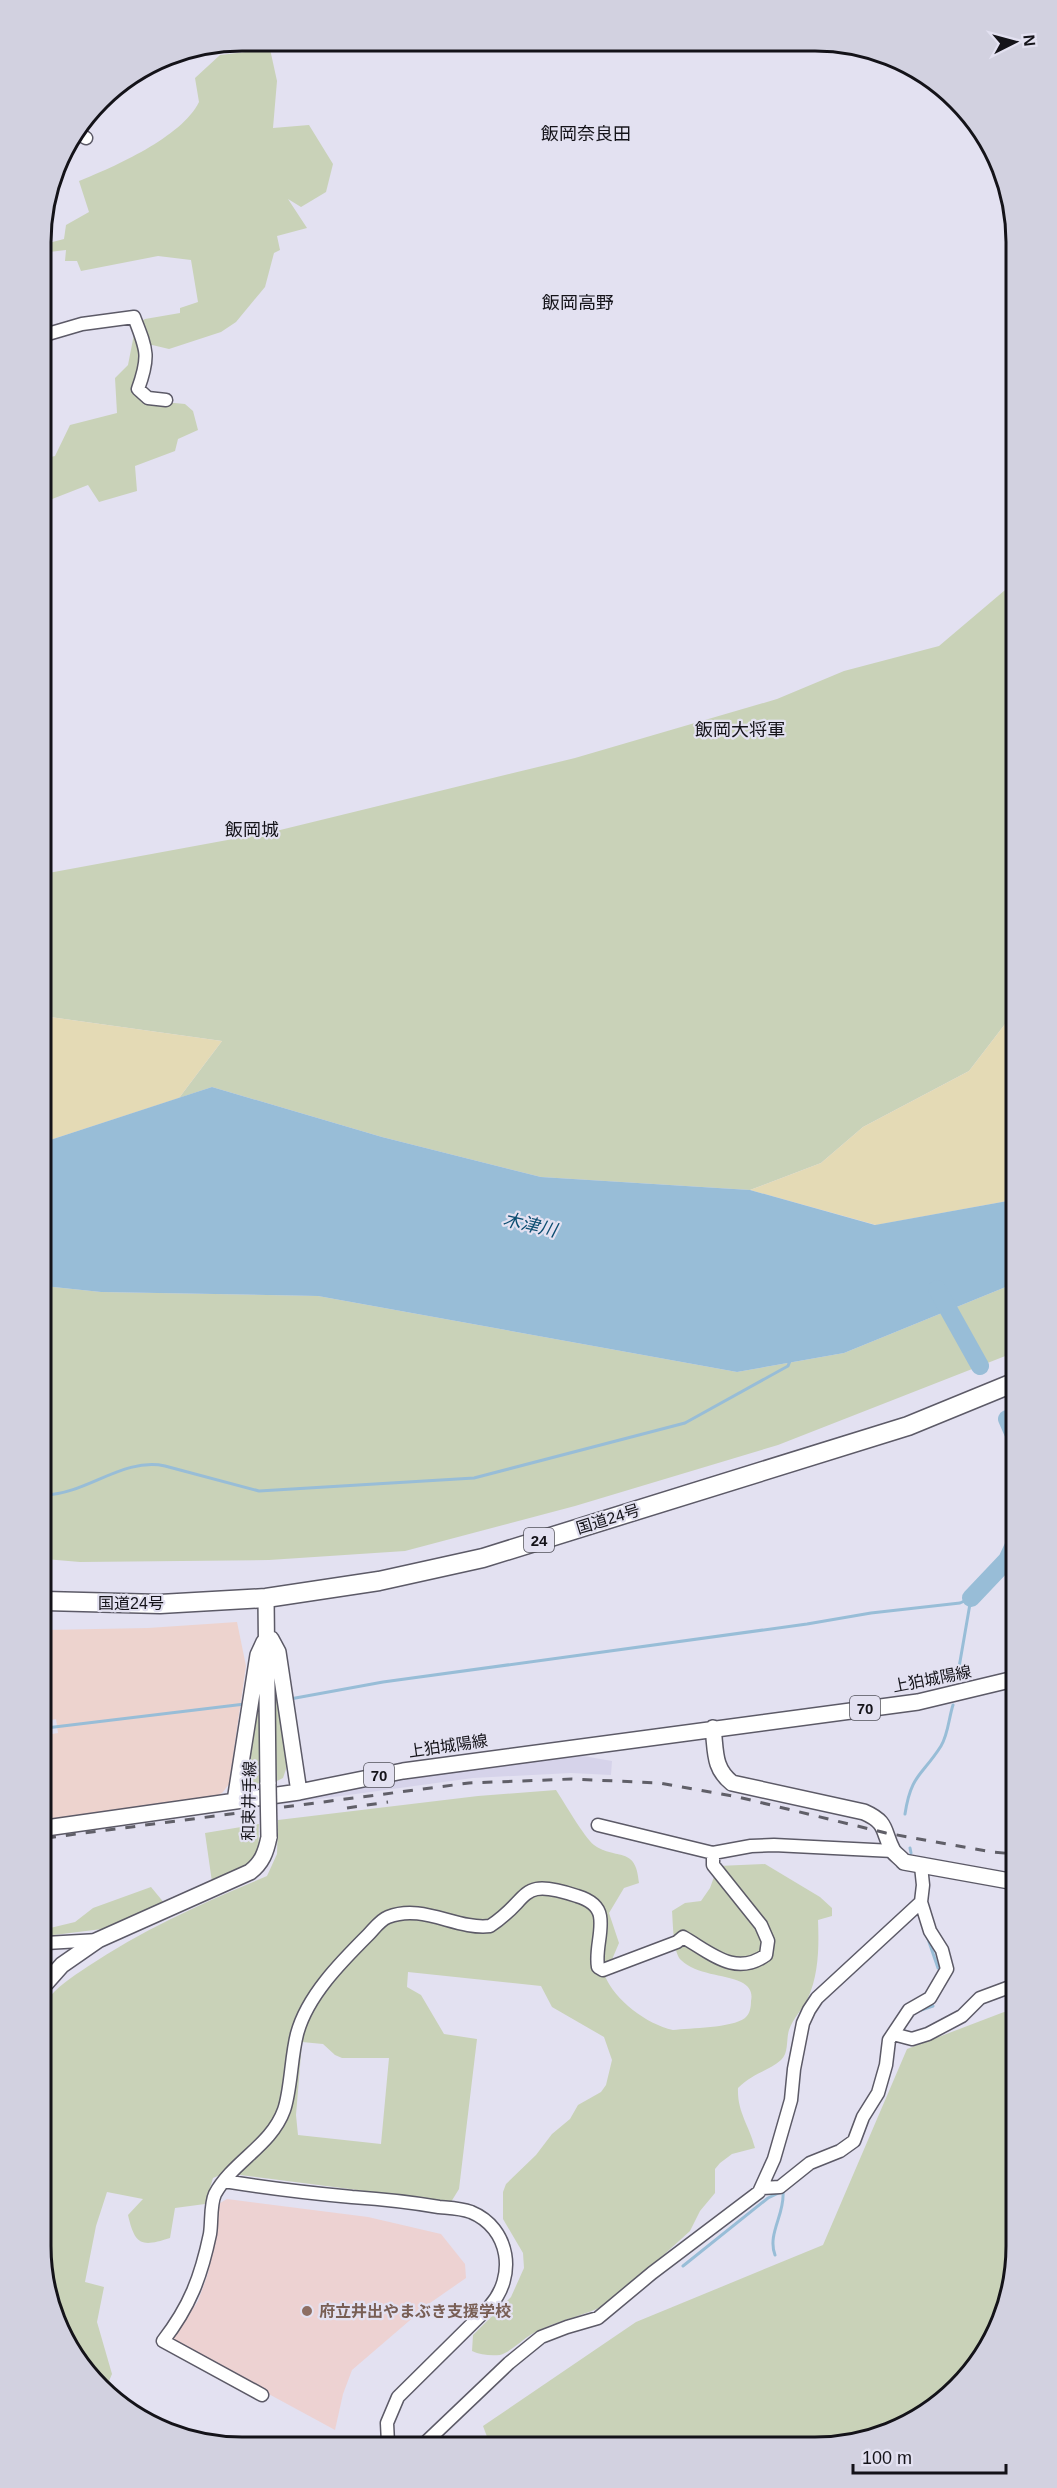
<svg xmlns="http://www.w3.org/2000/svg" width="1057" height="2488" viewBox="0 0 1057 2488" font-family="Helvetica,'Noto Sans JP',sans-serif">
	<rect width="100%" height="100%" fill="#e3e1f1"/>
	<!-- built -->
	<path fill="#d6d3ea" d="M583,1756L612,1761L611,1775L571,1773L473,1778L275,1805L274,1801L391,1780L491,1768V1765Z"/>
	<!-- industrial -->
	<path fill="#edd3ce" d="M237,1622L246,1666L229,1784L223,1792L218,1796L46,1820V1735L58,1733L56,1719L46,1721L45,1630L148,1628Z"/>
	<!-- education -->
	<path fill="#edd2d2" d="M227,2199L368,2217L441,2234L465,2264L466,2278L430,2303L352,2370L343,2394L335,2430L171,2341L198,2301L208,2273L220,2203Z"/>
	<!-- green -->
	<path fill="#c9d2b8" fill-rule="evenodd" d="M242,41H285L286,47L283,43L274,42L222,48L219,45Z
		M270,49L277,81L273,128L309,125L333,164L326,192L301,207L288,199L307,228L277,236L280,250L274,253L265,287L236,322L221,332L169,349L148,344L140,322L145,319L180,313V308L198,302L191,260L158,256L81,271L77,261H65L66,250L41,253V245L64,239L66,225L89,212L79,181C114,167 182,137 199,102L195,78L220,55Z
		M135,329L142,346L144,400L185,404L193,411L198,430L178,439L175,451L135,466L137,491L99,502L88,485L42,503V459L55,456L70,425L117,413L115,378L128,365Z
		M1011,585L1012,1015L969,1071L863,1127L821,1163L750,1190L541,1177L382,1137L212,1087L179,1098L222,1041L43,1016V874L276,831L575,758L777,699L844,671L939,646Z
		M1013,1284V1353L778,1445L575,1506L405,1551L269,1560L80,1562L45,1559L44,1286L101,1292L318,1296L737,1372L844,1353Z
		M273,1661L288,1763L283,1778L273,1783Z
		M260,1695V1783L254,1785L244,1776L255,1696Z
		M556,1790C564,1802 584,1837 594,1845C617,1861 636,1845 639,1883L624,1888L609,1913L619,1943L605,1976C615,2000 646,2024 673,2030C690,2028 732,2028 745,2018C750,2014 751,2007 751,2001C753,1992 749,1986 741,1982C723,1974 697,1975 681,1960C673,1953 673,1922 672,1911L685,1903L701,1901L710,1888L718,1866L765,1864L820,1897L832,1908V1916L818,1920C819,1946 819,1974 808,1998C803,2009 793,2018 789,2030C786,2039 789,2053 781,2060C767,2072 754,2072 738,2088C737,2112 749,2125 755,2148L732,2154L720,2163L715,2169V2193L700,2211L690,2231L614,2300C589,2316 558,2319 532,2334C522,2340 510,2352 500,2355C491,2356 480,2355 472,2351L473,2335L511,2297L524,2268L523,2253L503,2219V2192L506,2184L536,2155L552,2134L570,2119L578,2105L601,2092L606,2085L612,2060L604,2037L552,2007L541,1986L408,1972L407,1987L421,1995L444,2034L477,2039L459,2189L451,2202L225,2173L213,2178L205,2204L175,2208L170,2238C142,2247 135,2246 128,2215L143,2199L107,2192L96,2226L85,2282L104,2287L97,2322L112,2374L109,2381L100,2389L47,2298L46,2002C57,1986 71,1978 87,1967C143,1929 205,1902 267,1876L277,1854L278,1820L478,1796ZM302,2042L323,2044L335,2055L342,2058H389L381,2144L298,2135L296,2115Z
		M259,1824C258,1833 260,1845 257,1854C253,1870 225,1877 212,1882L205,1833Z
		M151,1887L165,1904L102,1929L46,1936V1929L75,1922L93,1908Z
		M1004,2012L1015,2013L1016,2259L1001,2323L975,2369L927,2414L867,2441L489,2442L483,2426L636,2322L823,2245L907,2049Z"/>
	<!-- sand -->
	<path fill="#e4dab5" d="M1012,1015L1013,1200L876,1225L750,1190L821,1163L863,1127L969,1071Z
		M43,1016L222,1041L179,1098L44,1142Z"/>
	<!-- water -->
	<path fill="#98bdd7" d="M212,1087L382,1137L541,1177L750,1190L875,1225L1013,1200V1284L844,1353L737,1372L318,1296L101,1292L44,1286V1142Z"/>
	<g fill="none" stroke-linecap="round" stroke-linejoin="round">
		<!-- stream -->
		<path stroke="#98bdd7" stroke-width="3" d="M45,1495C87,1494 123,1457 165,1466L259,1491L474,1478L685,1423L788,1366L790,1361
			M957,1679L971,1598
			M290,1699L383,1682L807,1624L871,1613L960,1603L971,1598
			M46,1728L245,1704
			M905,1814C911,1774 922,1776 941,1746C948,1735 949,1717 953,1705
			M910,1848L911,1853
			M926,1933L938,1968
			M921,2010L933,2006
			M775,2255C767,2234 785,2214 783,2192
			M683,2266L768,2198L785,2190"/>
		<!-- river -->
		<path stroke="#98bdd7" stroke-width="18" d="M937,1289L980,1366
			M1007,1419L1014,1435
			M971,1598L1007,1560L1014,1545"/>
		<defs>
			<path id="minor" d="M77,133L86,138
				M41,336L82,324L134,317C147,350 150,356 138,389L148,398L166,400
				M598,1825L713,1853L751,1846L774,1845L893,1851
				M46,1943L98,1940
				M893,2034L912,2039L928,2034L962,2016L980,1998L1015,1985
				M224,2181C267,2188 309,2193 352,2197C381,2199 410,2202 439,2207C450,2208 460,2208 471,2212C510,2228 517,2277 489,2307L398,2397L387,2423L388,2443
				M762,2188L780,2187L810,2163L840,2151L854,2141L863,2117L878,2093L886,2065L889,2040L909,2010L930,1998L947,1969L942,1950L930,1931L921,1902
				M262,2395L163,2341C190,2306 201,2277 210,2234C212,2222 210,2205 215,2194C233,2161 271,2146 284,2110C291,2090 291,2057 297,2034C307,1996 341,1962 368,1935C374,1929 380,1920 388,1917C423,1903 456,1930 490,1926C532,1899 517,1876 577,1896C587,1899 598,1905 600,1916C603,1932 595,1950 598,1967L603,1970L677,1942L683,1937C711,1953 735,1977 766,1955L768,1941L761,1925L713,1865V1853
				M425,2443L509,2363L541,2337L567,2327L598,2318L652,2273L759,2192L774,2159L791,2100L794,2069L803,2023L809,2010L817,1998L921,1902L923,1885L921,1866"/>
			<path id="major" d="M266,1598L268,1784
				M271,1639L278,1652L299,1792
				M713,1728C716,1751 713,1768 732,1783L864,1812C889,1823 882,1831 893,1851C896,1855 901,1858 904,1862L1015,1882
				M235,1801L258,1655L264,1642
				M46,1828L299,1792L403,1771L918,1702L1014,1679
				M46,1983L62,1965L98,1940L250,1872C262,1863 266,1852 269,1837"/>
			<path id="highway" d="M45,1601L160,1604L266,1598L379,1581L483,1558L908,1426L1013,1383"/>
		</defs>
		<!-- minor casing -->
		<use href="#minor" stroke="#5c5a67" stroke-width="15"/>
		<!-- major casing -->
		<use href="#major" stroke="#5c5a67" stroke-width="18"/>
		<!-- highway casing -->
		<use href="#highway" stroke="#5c5a67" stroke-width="21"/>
		<!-- minor -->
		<use href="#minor" stroke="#fff" stroke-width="12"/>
		<!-- major -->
		<use href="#major" stroke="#fff" stroke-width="15"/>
		<!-- highway -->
		<use href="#highway" stroke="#fff" stroke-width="18"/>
		<!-- rail -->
		<path stroke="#605f68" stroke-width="3" stroke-dasharray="10 10" stroke-linecap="butt" d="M347,1808L388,1802
			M46,1838L469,1783L572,1779L660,1783L738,1797L886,1833L992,1852L1015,1854"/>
		<defs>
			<path id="major-bridge" d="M268,1784L269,1837"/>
		</defs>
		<!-- major-bridge casing -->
		<use href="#major-bridge" stroke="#5c5a67" stroke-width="18" stroke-linecap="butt"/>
		<!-- major-bridge -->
		<use href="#major-bridge" stroke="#fff" stroke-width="15"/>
	</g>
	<!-- markers -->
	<circle fill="#8d6e63" stroke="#e3e1f1" stroke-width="2" cx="307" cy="2311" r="6"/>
	<g text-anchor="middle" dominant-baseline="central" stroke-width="4.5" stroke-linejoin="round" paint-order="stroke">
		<!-- shield labels -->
		<g fill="#e3e1f1" stroke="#52515a" stroke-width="1.5">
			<rect x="524" y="1528" width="30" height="24" rx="4.5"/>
			<rect x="850" y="1696" width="30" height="24" rx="4.5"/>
			<rect x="364" y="1763" width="30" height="24" rx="4.5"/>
		</g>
		<g font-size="15" font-weight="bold" fill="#141319">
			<text x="539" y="1540">24</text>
			<text x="865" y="1708">70</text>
			<text x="379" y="1775">70</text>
		</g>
		<!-- street labels -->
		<g font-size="16" fill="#141319" stroke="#e3e1f1">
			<text transform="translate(608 1519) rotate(-17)">国道24号</text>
			<text x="131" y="1603">国道24号</text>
			<text transform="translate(932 1679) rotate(-11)">上狛城陽線</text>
			<text transform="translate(448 1746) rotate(-8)">上狛城陽線</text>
			<text transform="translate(249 1801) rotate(-89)">和束井手線</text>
		</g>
		<!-- education labels -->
		<g font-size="16" font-weight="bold" fill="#785e54" stroke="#e3e1f1" text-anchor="start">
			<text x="319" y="2311">府立井出やまぶき支援学校</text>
		</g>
		<!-- neighbourhood labels -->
		<g font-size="18" fill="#141319" stroke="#e3e1f1">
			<text x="586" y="134">飯岡奈良田</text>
			<text x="578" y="303">飯岡高野</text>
			<text x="740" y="730">飯岡大将軍</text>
			<text x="252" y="830">飯岡城</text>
		</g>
		<!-- water labels -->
		<g font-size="18" font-style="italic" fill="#0e4e72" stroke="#e3e1f1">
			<text transform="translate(530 1225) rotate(13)">木津川</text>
		</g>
	</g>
	<!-- crop -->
	<path d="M0 0H1057V2488H0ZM242 51H815A191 191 0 0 1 1006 242V2246A191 191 0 0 1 815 2437H242A191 191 0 0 1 51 2246V242A191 191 0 0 1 242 51Z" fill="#d2d1e0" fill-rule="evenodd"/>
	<path fill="none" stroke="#141319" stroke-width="3" d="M242 51H815A191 191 0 0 1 1006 242V2246A191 191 0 0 1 815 2437H242A191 191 0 0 1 51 2246V242A191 191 0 0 1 242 51Z"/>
	<!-- north arrow -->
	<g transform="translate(1015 42) rotate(84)" stroke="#e3e1f1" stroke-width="4.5" paint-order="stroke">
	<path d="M0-4.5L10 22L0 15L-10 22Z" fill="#141319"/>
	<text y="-9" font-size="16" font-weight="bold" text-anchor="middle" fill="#141319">N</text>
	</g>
	<!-- scale -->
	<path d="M853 2464v9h153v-9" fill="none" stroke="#141319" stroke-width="3"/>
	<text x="862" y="2464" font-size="18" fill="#141319" stroke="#e3e1f1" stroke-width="4.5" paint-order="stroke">100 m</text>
</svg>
